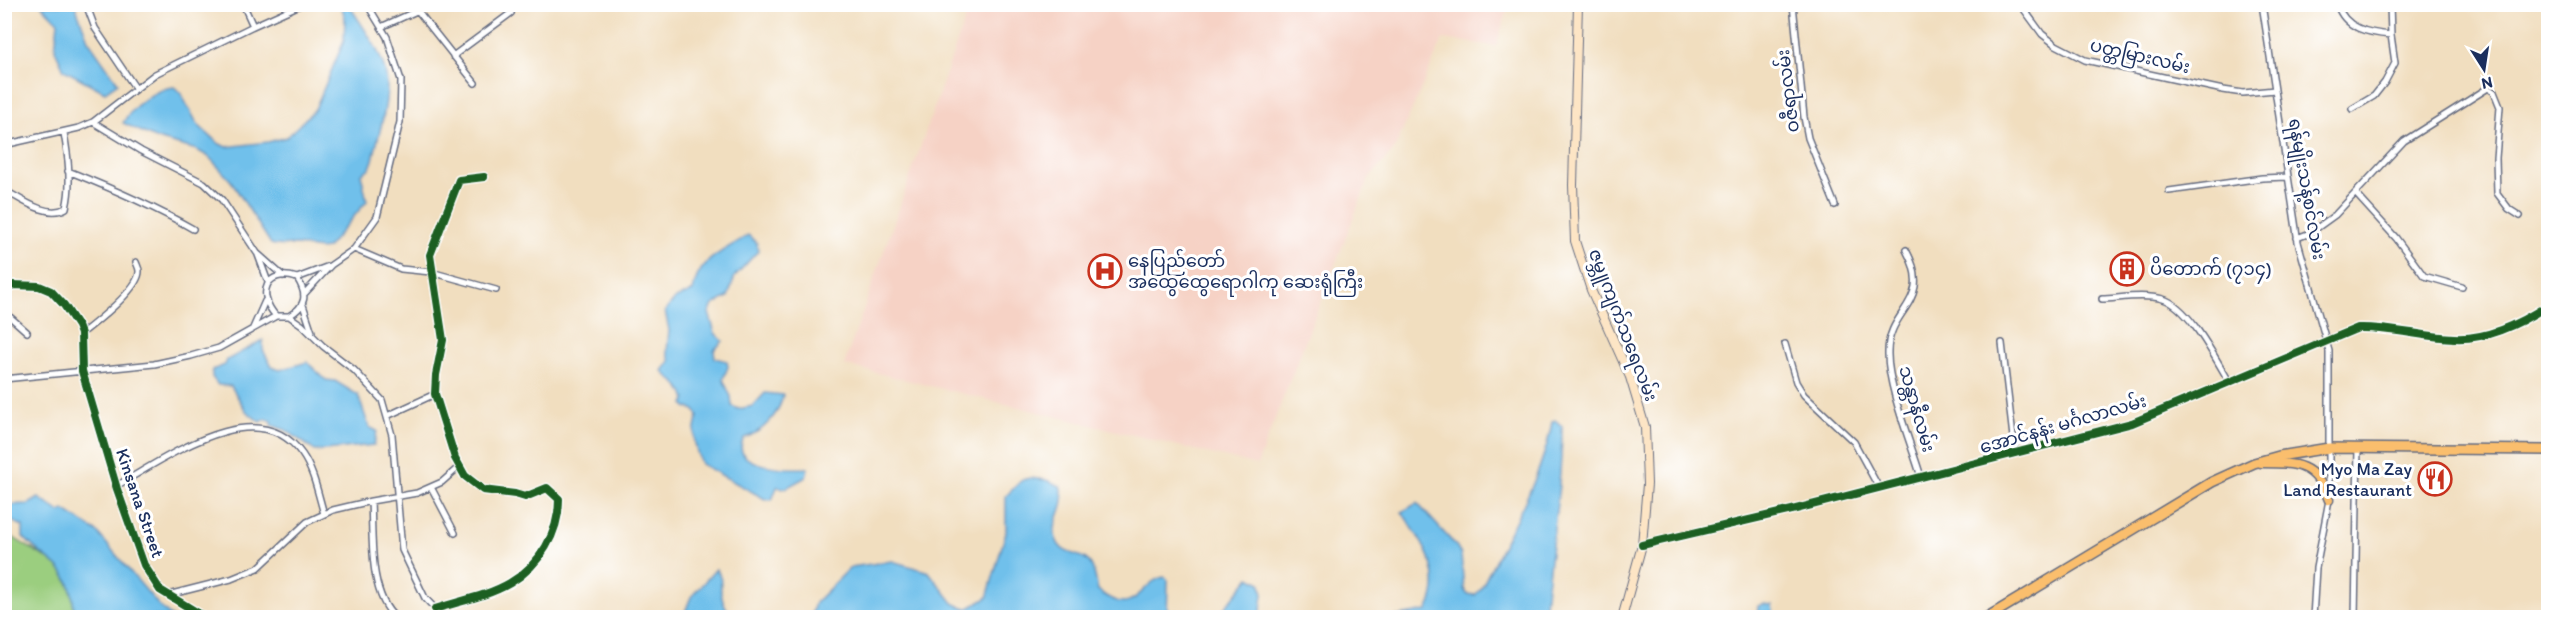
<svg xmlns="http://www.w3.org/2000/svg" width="2553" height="622" viewBox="0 0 2553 622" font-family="Itim,'Noto Sans Myanmar',sans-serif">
	<rect width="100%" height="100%" fill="#fff"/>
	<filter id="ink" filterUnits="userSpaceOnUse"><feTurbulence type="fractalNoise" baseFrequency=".0167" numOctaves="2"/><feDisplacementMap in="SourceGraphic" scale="12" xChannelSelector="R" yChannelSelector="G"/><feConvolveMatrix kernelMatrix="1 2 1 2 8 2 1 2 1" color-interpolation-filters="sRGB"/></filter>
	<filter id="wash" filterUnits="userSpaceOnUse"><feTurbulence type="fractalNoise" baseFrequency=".008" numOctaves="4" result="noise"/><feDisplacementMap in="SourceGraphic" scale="24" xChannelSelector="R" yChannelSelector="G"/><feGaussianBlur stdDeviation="1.35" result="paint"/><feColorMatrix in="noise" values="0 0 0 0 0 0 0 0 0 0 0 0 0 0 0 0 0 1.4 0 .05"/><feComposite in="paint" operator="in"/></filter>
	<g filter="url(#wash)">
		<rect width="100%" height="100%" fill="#f1debf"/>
		<!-- built -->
		<path fill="#f6d2c5" d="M970,5H1509L1496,46L1443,39L1394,150L1369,178L1257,465L844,365Z"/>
		<!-- green -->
		<path fill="#9bce7f" stroke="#5b7e6e" stroke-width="1.5" d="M4,531C43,561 74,558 74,617H5Z"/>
		<!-- water -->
		<path fill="#6fc0eb" stroke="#4578a4" stroke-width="1.5" d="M41,5H75L88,40L118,83L105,92L64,70L55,50L58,22Z
			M341,5H349C363,28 387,57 387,86C387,110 378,136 373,160L370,168L361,174L367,201L327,248C315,251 308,246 297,245C287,245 281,247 271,244L231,181L209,157L197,150L157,139L123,123C131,107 156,88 174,87L180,92L198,125L218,143L226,147L268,142L287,137L315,109L344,41L345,18Z
			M748,235L757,243L758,251L735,276L728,297L713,305L709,313L715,333L723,341L714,350L715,358L727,361L728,367L723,379L731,397L732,406L738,409L753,406L765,393L783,395C779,415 763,432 744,438C727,468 789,469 808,468L806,477L786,488L777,487L772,500L765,499L701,464C694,445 692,435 698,416L695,410L686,407L684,404L686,399C679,381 671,382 663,371L670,361L667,352L669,330L665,311L676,298L693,291C698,258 724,252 748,235Z
			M263,340V350L272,367L280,370L307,362L326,380L335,381L358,395L369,427L377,431L374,445L315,451L286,430L271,425L272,421L266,419L260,422L246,411L231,386L218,385L212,377V370L225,365L227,360Z
			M1555,420L1562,426C1562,490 1549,553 1544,617H1394L1427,611C1447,573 1422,543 1402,512L1417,503L1457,547L1461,555L1464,589L1467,594L1475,595L1481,589C1506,535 1542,481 1552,422Z
			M1030,478L1046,480L1060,486C1061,490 1063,495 1063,500C1062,514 1048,528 1059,545C1066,556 1083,553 1090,563C1095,570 1096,582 1098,590C1136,622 1141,580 1164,577L1168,580L1167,617H814L812,613L815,603L851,567L892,561L929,572L953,603L963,608H969L987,598L1006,532V496L1022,480Z
			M39,498L60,512L64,510L96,531L161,608L172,617H74C74,565 54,569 23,537V526L5,518V505L29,504Z
			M716,569C723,578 720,583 721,594C723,603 727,611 733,617H683L691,597Z
			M1250,577L1261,583L1263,594L1260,617H1217Z
			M1763,604L1772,605L1774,617H1757L1758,606Z"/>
	</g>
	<g filter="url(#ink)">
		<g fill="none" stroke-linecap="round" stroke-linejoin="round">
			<defs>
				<path id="street" d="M86,4L95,28L136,89
					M243,4L253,26
					M1793,4L1804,117L1808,138L1835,205
					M2020,4L2042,34L2056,45L2085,60L2223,90L2243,93L2275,90
					M2262,4L2298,242L2329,351V500L2316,568L2313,618
					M2337,4C2345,29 2368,33 2391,35
					M418,11L475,83
					M381,27L432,4
					M453,56L511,13
					M2352,109L2374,96L2385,82L2395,63L2391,35L2390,4
					M93,122L141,151L204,183L222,200L257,253L283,276
					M4,145L79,128L93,122L155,74L253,26L302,4
					M68,171C111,188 153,206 193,229
					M4,190C21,199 47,219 66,208C72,184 68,156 64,133
					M2169,191L2262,178L2287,177
					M2356,194L2396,238L2424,276L2462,287
					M2297,238L2310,233L2335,215L2404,141L2488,88L2494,92L2500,107L2496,158L2497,193L2509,209L2520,216
					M354,249L401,269L431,272L496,290
					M1906,250C1935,303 1888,308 1888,352C1887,386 1911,443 1921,477
					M258,255L268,282
					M297,278L329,266
					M305,293L331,265L354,249L377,217L400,122L401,80L387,37L367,4
					M4,296L7,289L13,285L39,286L51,291L64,305L78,326L81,334L82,371L117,489L144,565L160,590L206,618
					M2102,299C2122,298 2144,294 2163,299C2190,307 2216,360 2230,383
					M303,305L312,332
					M4,307L9,316L27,332
					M289,316C306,306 308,295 297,278C266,268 256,294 276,316H289L302,325L323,346L354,370L382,400L392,435L402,550L425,598L444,618
					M253,328L265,301
					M81,334C94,324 140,288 139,271C139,268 137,265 136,262
					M2002,343L2015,454
					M1785,344L1796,382L1804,395L1854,442L1879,488
					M4,379L154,364L191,356L219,348L276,316
					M387,416L435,394
					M116,486C164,460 257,390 302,454C314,471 318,494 324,514
					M431,487L455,533
					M371,501C373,535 368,594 396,618
					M1642,545L1792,510L2132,423L2358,328C2391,327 2422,337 2454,338C2488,340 2521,323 2548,305
					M168,595L231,579L258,568L307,522L333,510L371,501L417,493L442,482L460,466
					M435,609C460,601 488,596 510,583C540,565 559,533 559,499L547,488L525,497L515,494L483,490L465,476L455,458L435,394L436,375L443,340L430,255L459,180L484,177
					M2355,618L2358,447"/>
				<path id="secondary" d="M1578,4L1573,185L1575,241L1591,290L1630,377L1645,427L1647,484L1642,545L1622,618"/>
				<path id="primary" d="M2261,463C2297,463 2315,463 2329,500"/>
				<path id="highway" d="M1986,618L2212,482L2254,463L2279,456L2329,448L2548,450"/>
			</defs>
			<!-- street casing -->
			<use href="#street" stroke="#666c80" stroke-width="8"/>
			<!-- secondary casing -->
			<use href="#secondary" stroke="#666c80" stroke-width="10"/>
			<!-- primary casing -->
			<use href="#primary" stroke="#666c80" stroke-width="11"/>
			<!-- highway casing -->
			<use href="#highway" stroke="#666c80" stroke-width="12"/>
			<!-- street -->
			<use href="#street" stroke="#fff" stroke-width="5"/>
			<!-- secondary -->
			<use href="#secondary" stroke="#fde5c5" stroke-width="8"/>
			<!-- primary -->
			<use href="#primary" stroke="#fabe6d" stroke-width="8"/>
			<!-- highway -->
			<use href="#highway" stroke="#fabe6d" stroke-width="9"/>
			<defs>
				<path id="cycleway" d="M4,296L7,289L13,285L39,286L51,291L64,305L78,326L81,334L82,371L117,489L144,565L160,590L206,618
					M1642,545L1792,510L2132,423L2358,328C2391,327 2422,337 2454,338C2488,340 2521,323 2548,305
					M435,609C460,601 488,596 510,583C540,565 559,533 559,499L547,488L525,497L515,494L483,490L465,476L455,458L435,394L436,375L443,340L430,255L459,180L484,177"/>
			</defs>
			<!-- cycleway casing -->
			<use href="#cycleway" stroke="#fff" stroke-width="11"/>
			<!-- cycleway -->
			<use href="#cycleway" stroke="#1b5e20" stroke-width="8"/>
		</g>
	</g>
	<!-- icons -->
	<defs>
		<symbol id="building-ring" viewBox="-11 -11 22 22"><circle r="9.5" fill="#fff" stroke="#c8321e" stroke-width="1.5"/><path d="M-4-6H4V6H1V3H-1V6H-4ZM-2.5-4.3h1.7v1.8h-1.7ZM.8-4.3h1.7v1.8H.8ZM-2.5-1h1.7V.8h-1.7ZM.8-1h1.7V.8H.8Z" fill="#c8321e"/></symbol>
		<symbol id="hospital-ring" viewBox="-11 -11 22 22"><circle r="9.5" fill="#fff" stroke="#c8321e" stroke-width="1.5"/><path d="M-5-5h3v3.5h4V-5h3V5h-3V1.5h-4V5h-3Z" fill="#c8321e"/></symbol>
		<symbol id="restaurant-ring" viewBox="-11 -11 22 22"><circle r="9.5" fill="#fff" stroke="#c8321e" stroke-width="1.5"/><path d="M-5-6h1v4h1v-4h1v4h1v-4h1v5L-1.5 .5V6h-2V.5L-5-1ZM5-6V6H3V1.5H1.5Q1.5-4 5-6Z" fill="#c8321e"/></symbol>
	</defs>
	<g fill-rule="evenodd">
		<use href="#building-ring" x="2108" y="250" width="38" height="38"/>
		<use href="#hospital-ring" x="1086" y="252" width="38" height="38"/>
		<use href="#restaurant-ring" x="2416" y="460" width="38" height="38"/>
	</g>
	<g text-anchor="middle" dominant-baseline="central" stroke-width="6" stroke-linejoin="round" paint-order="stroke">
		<!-- street labels -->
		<g font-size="18" fill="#1b2f5e" stroke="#fff">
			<text transform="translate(2140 56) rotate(13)">ပတ္တမြားလမ်း</text>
			<text transform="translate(1788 91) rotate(-97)">ဝဇီရာလမ်း</text>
			<text transform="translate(2307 189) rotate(80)">ရန်မျိုးသန့်စင်လမ်း</text>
			<text transform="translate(1623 325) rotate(69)">ဇမ္ဘူကျက်သရေလမ်း</text>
			<text transform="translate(1917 409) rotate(74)">သန္တာနီလမ်း</text>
			<text transform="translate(2063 424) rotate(-16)">အောင်နန်း မင်္ဂလာလမ်း</text>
			<text transform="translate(140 503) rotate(71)">Kinsana Street</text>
		</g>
		<!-- poi labels -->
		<g font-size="18" fill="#1b2f5e" stroke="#fff" text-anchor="start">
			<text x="1128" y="261">နေပြည်တော်<tspan x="1128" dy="21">အထွေထွေရောဂါကု ဆေးရုံကြီး</tspan></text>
			<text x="2150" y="269">ပိတောက် (၇၁၄)</text>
			<text x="2412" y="469" text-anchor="end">Myo Ma Zay<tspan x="2412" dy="21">Land Restaurant</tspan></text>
		</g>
	</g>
	<!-- margin -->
	<rect width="2553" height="622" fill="none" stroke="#fff" stroke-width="24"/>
	<!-- north arrow -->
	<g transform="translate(2484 69) rotate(168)" stroke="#ffffff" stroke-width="4.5" paint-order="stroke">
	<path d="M0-4.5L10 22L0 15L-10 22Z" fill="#1b2f5e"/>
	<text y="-9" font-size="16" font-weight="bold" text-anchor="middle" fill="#1b2f5e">N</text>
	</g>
</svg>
